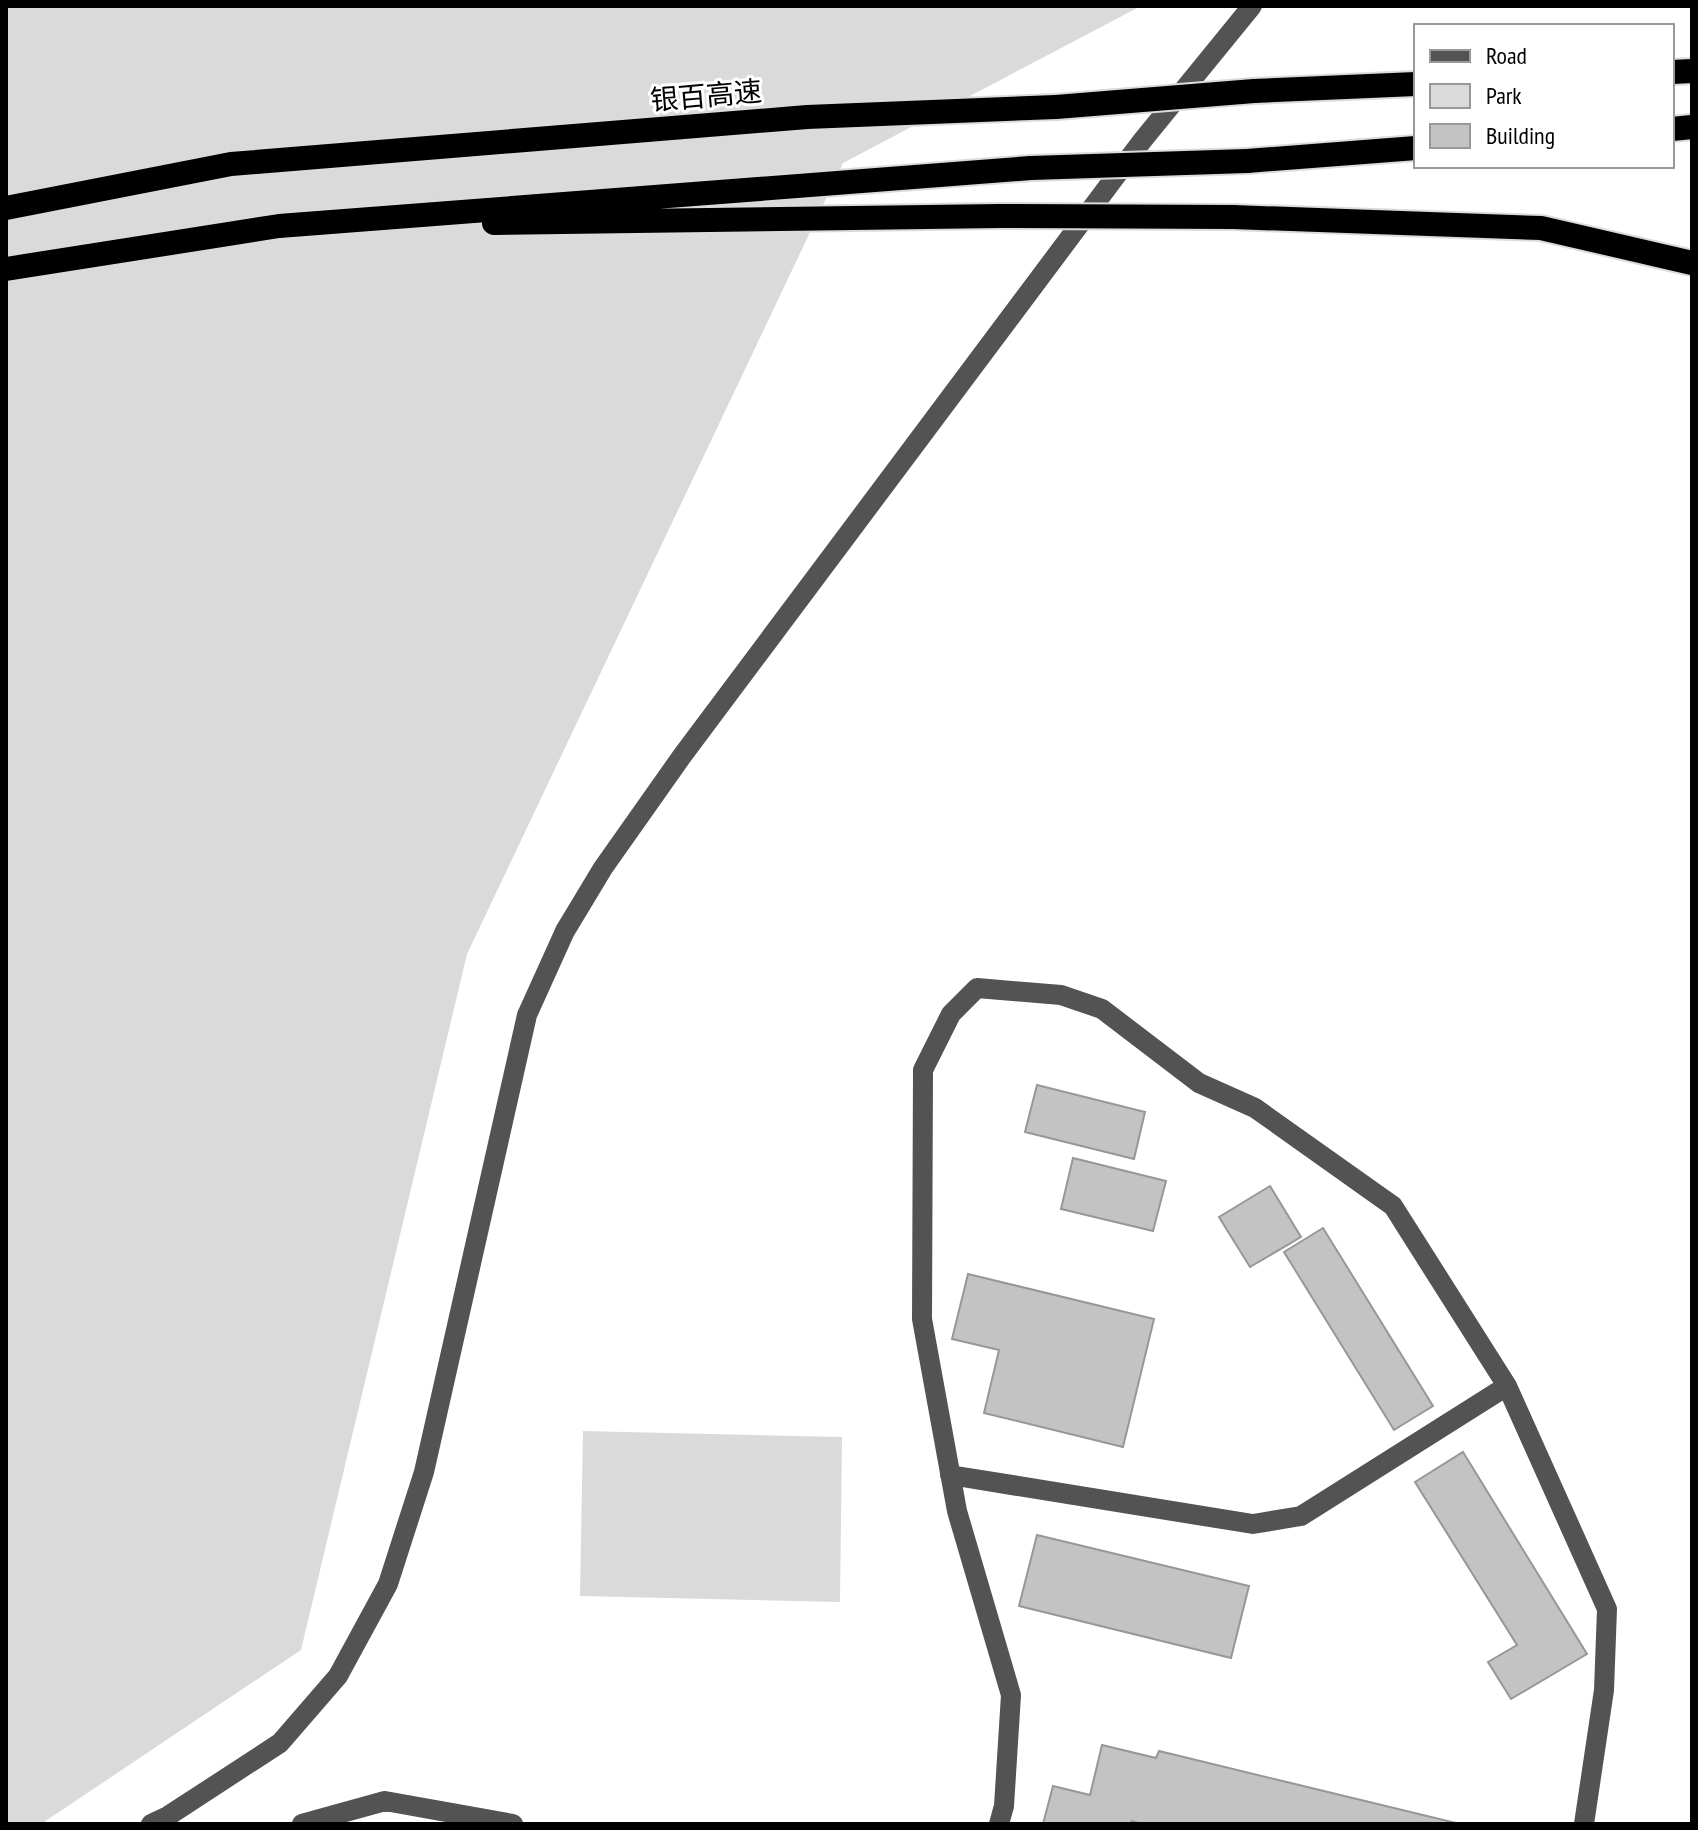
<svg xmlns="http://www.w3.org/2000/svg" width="1698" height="1830" viewBox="0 0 1698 1830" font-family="'PT Sans Narrow','Noto Sans SC',sans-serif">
	<rect width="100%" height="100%" fill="#fff"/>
	<!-- green -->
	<path fill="#dadada" d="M6,6H1141L843,163L467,954L301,1650L41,1824H6Z
		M583,1431L842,1437L840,1602L580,1596Z"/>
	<!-- building -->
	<path fill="#c3c3c3" stroke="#979797" stroke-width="2" d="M1037,1085L1145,1112L1134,1159L1025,1132Z
		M1073,1158L1166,1181L1153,1231L1061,1209Z
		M1270,1186L1301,1237L1250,1267L1219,1217Z
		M1323,1228L1433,1406L1394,1430L1284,1252Z
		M968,1274L1154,1319L1123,1447L984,1413L999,1350L952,1339Z
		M1463,1452L1587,1654L1511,1699L1488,1662L1517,1645L1415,1482Z
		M1037,1535L1249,1586L1231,1658L1019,1606Z
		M1102,1745L1156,1758L1159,1751L1460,1824H1141L1132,1821L1131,1824H1043L1053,1786L1090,1795Z"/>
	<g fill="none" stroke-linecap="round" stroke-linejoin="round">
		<defs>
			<path id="highway" d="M1672,72L1692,71
				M1254,91L1416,84
				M1672,129L1692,127
				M1247,161L1416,148
				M6,208L231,164L807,117L1056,107
				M1233,217L1541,228L1692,263
				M494,223L1000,216
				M6,269L279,226L1031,168"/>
		</defs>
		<!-- highway casing -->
		<use href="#highway" stroke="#dbdbdb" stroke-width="28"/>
		<!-- minor -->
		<path stroke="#535353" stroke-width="20" d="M950,1475L1253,1524L1301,1516L1507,1386
			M151,1824L168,1816L280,1743L338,1676L388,1584L424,1472L527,1015L565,931L603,868L682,756L1142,141L1252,6
			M302,1824L385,1801L513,1824
			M999,1824L1004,1806L1011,1695L957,1511L922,1319L923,1070L951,1014L977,988L1061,995L1102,1009L1199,1083L1255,1108L1393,1206L1507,1386L1607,1609L1604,1690L1584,1824"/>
		<!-- highway -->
		<use href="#highway" stroke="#000" stroke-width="24"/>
		<defs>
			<path id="highway-bridge" d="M1056,107L1254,91
				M1031,168L1247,161
				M1000,216L1233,217"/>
		</defs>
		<!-- highway-bridge casing -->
		<use href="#highway-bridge" stroke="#dbdbdb" stroke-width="28" stroke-linecap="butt"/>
		<!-- highway-bridge -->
		<use href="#highway-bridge" stroke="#000" stroke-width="24"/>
	</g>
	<g text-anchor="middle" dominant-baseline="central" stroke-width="6" stroke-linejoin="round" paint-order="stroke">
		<!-- street labels -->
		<g font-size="28" fill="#000" stroke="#fff">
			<text transform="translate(706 95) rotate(-5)">银百高速</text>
		</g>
	</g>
	<!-- border -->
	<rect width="1698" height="1830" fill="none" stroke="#000000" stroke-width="16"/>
	<!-- legend -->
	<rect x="1414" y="24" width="260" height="144" fill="#ffffff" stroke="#999999" stroke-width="2"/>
	<rect x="1430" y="50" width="40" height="12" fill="#535353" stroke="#999999" stroke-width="2"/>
	<text x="1486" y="64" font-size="24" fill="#000000">Road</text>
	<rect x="1430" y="84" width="40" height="24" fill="#dadada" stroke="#999999" stroke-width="2"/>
	<text x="1486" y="104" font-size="24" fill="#000000">Park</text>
	<rect x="1430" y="124" width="40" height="24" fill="#c3c3c3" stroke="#999999" stroke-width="2"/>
	<text x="1486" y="144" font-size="24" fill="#000000">Building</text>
</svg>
